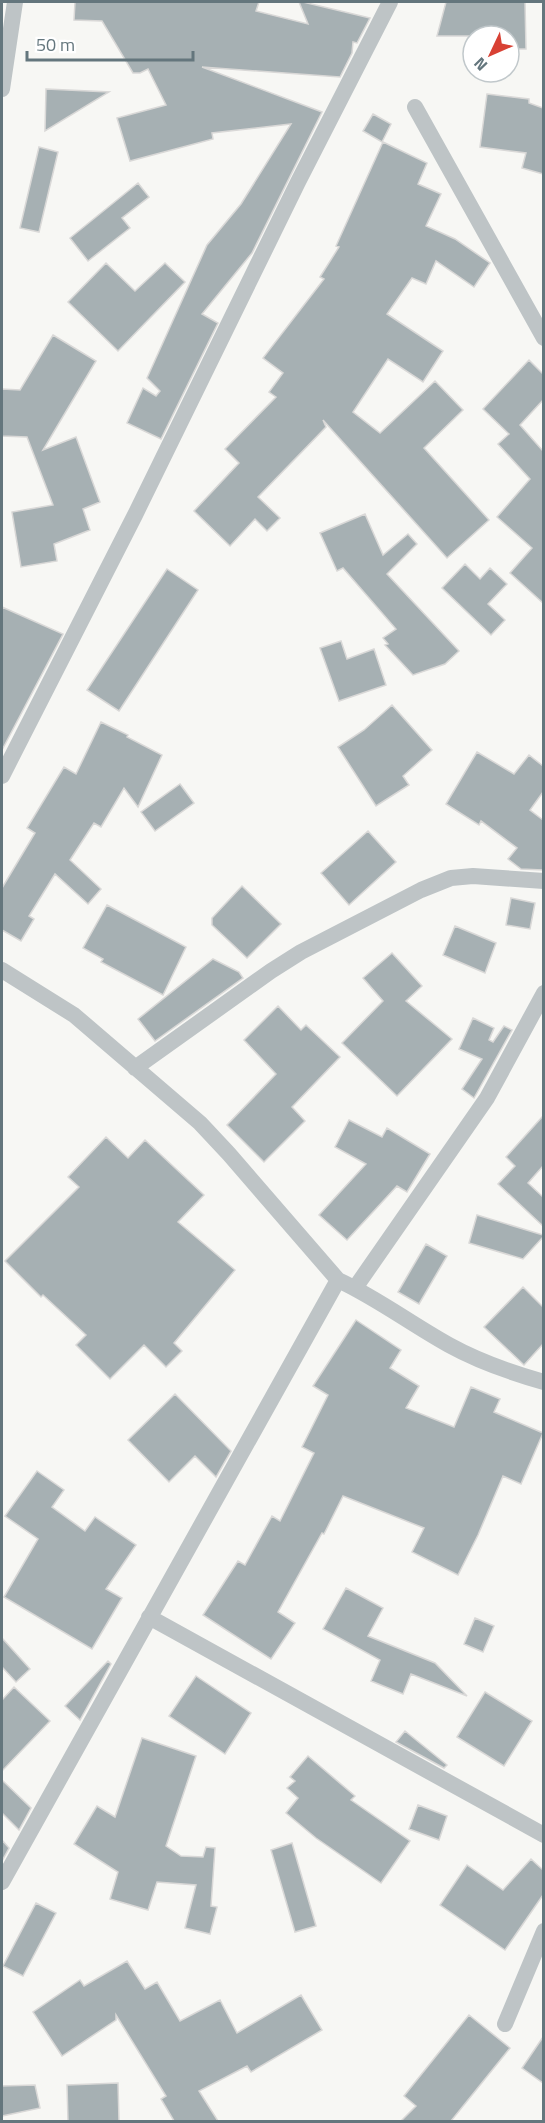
<svg xmlns="http://www.w3.org/2000/svg" width="545" height="2123" viewBox="0 0 545 2123" font-family="'Titillium Web',sans-serif">
	<rect width="100%" height="100%" fill="#f7f7f4"/>
	<!-- building -->
	<path fill="#a6b0b3" stroke="#d9d8d7" stroke-width="1.5" d="M75,2H259L256,11L308,24L299,2H303L370,18L357,43L353,42L352,53L340,77L202,67L322,112L252,253L202,314L218,323L161,439L127,423L143,388L156,396L160,391L147,378L207,245L241,204L291,124L212,133L213,139L130,161L117,118L166,105L148,69L140,73H133L102,21L74,20Z
		M446,2H525L526,49H509V36H437Z
		M46,89L109,92L45,131Z
		M487,94L529,99V103L543,108V174L522,168L526,153L480,147Z
		M373,114L391,124L382,142L363,131Z
		M383,142L427,163L418,184L441,194L426,226L455,239L490,263L474,287L436,261L426,284L412,278L387,314L443,351L423,382L388,359L353,412L380,433L435,381L463,410L424,448L489,520L447,558L323,420L326,427L258,497L280,518L267,531L255,519L230,546L194,511L239,463L225,449L276,397L269,392L283,373L263,358L324,279L320,277L339,247L336,246Z
		M39,147L58,152L39,232L20,228Z
		M138,183L149,197L122,218L130,228L88,261L70,238Z
		M106,263L135,291L165,263L185,282L118,351L68,302Z
		M53,335L96,361L43,450L76,437L100,502L83,509L90,530L54,544L57,561L21,567L12,512L53,505L27,437L2,436V389L20,390Z
		M529,360L543,374V400L520,425L543,451V603L510,573L532,548L497,517L530,479L498,444L509,434L483,409Z
		M365,514L383,555L408,534L417,544L387,574L459,651L445,664L413,675L385,645L388,644L383,638L396,629L343,568L337,571L320,533Z
		M465,564L480,579L490,568L507,584L488,604L505,620L491,635L442,588Z
		M167,569L198,590L119,711L87,690Z
		M2,607L63,634L2,750Z
		M341,641L347,659L374,649L386,685L339,701L320,648Z
		M392,705L432,750L403,776L409,785L376,806L338,747L364,730Z
		M101,722L128,735L127,737L162,755L138,807L124,788L101,827L94,823L70,860L101,889L88,904L55,874L29,916L34,919L21,941L2,930V888L35,833L27,828L64,767L76,774Z
		M477,752L514,774L529,755L543,766V792L530,810L543,820V870L521,869L508,859L517,848L481,821L479,825L446,804Z
		M180,784L194,803L155,831L141,812Z
		M368,831L396,862L349,905L321,873Z
		M242,886L281,924L247,958L212,925V918Z
		M511,898L535,903L530,929L506,925Z
		M107,905L186,947L163,995L101,962L103,959L83,948Z
		M455,926L496,943L485,973L443,955Z
		M392,953L422,986L406,1001L452,1039L397,1096L342,1043L383,1001L363,978Z
		M213,959L239,972L243,978L155,1041L138,1019Z
		M278,1006L301,1030L306,1025L340,1057L292,1107L305,1121L264,1162L227,1125L276,1074L244,1040Z
		M473,1018L494,1028L489,1040L493,1042L504,1026L512,1030L474,1098L462,1089L482,1059L459,1049Z
		M543,1116V1166L528,1183L543,1197V1226L498,1184L515,1166L506,1157Z
		M349,1120L382,1137L387,1128L430,1154L407,1192L397,1186L347,1240L319,1215L366,1164L335,1147Z
		M106,1137L128,1158L145,1140L204,1195L178,1222L235,1270L174,1343L182,1351L166,1367L144,1345L110,1379L76,1345L86,1335L43,1295L41,1297L5,1261L79,1187L68,1177Z
		M477,1215L543,1235V1237L523,1259L469,1243Z
		M426,1244L447,1256L419,1304L398,1292Z
		M523,1287L543,1307V1344L524,1365L484,1327Z
		M356,1320L401,1350L390,1368L419,1386L406,1408L454,1427L471,1387L500,1399L494,1412L543,1433L521,1484L503,1476L478,1535L458,1575L412,1552L424,1528L343,1496L324,1534L322,1533L278,1612L295,1623L271,1659L203,1615L238,1561L245,1565L272,1516L280,1521L314,1453L302,1447L328,1395L313,1386Z
		M175,1394L231,1451L216,1477L195,1456L169,1482L128,1440Z
		M37,1471L64,1490L52,1507L85,1531L95,1517L136,1545L106,1589L122,1598L92,1649L4,1597L38,1539L5,1516Z
		M346,1588L383,1608L368,1636L435,1663L467,1696L411,1674L403,1694L371,1681L380,1660L323,1629Z
		M475,1618L494,1626L483,1652L464,1644Z
		M2,1638L30,1669L16,1682L2,1667Z
		M108,1661L111,1664L80,1720L65,1706Z
		M196,1676L251,1713L225,1754L169,1716Z
		M14,1687L50,1721L2,1771V1700Z
		M485,1692L532,1721L504,1766L457,1737Z
		M405,1731L447,1765L444,1768L396,1742Z
		M142,1738L196,1756L166,1846L181,1856L203,1857L206,1847L215,1848L211,1906L217,1907L210,1934L185,1928L196,1885L157,1882L148,1910L110,1899L118,1872L74,1844L97,1806L115,1817Z
		M308,1756L355,1796L351,1800L410,1841L381,1883L316,1838L286,1813L298,1798L287,1788L295,1781L290,1777Z
		M2,1780L31,1808L19,1830L2,1813Z
		M418,1805L447,1816L439,1840L409,1829Z
		M2,1840L9,1848L2,1861Z
		M292,1843L316,1926L295,1932L271,1850Z
		M531,1859L543,1870V1895L505,1950L440,1905L467,1865L503,1890Z
		M36,1903L56,1913L23,1976L3,1966Z
		M127,1961L145,1989L157,1982L180,2021L220,2000L237,2033L301,1995L322,2030L251,2072L247,2066L199,2091L218,2121H174L161,2099L166,2096L116,2015V2020L62,2056L33,2012L80,1980L84,1986Z
		M469,2015L510,2048L451,2121H401L416,2106L404,2096Z
		M543,2037V2083L522,2068Z
		M118,2083L119,2121H68L67,2085Z
		M35,2085L40,2108L2,2116V2086Z"/>
	<g fill="none" stroke-linecap="round" stroke-linejoin="round">
		<!-- street -->
		<path stroke="#bec4c6" stroke-width="16" d="M2,89L15,2
			M415,107L544,338
			M2,776L135,515L298,182L390,2
			M2,970L74,1015L200,1123L229,1154L338,1280C377,1298 411,1324 449,1345C478,1361 512,1373 544,1382
			M135,1068L271,971L301,952L421,890L451,878L473,876L544,881
			M355,1288L487,1098L544,993
			M149,1617L544,1835
			M2,1882L338,1280
			M505,2024L544,1931"/>
	</g>
	<!-- border -->
	<rect width="545" height="2123" fill="none" stroke="#64767d" stroke-width="6"/>
	<!-- north arrow -->
	<g transform="translate(491 54) rotate(226)"><circle r="28" fill="#ffffff" stroke="#c1c8cb" stroke-width="1.5"/>
	<path d="M0-4.5L10 22L0 15L-10 22Z" fill="#d84134"/>
	<text y="-9" font-size="16" font-weight="bold" text-anchor="middle" fill="#64767d">N</text>
	</g>
	<!-- scale -->
	<path d="M27 51v9h166v-9" fill="none" stroke="#64767d" stroke-width="3"/>
	<text x="36" y="51" font-size="18" fill="#64767d" stroke="#ffffff" stroke-width="4.5" paint-order="stroke">50 m</text>
</svg>
